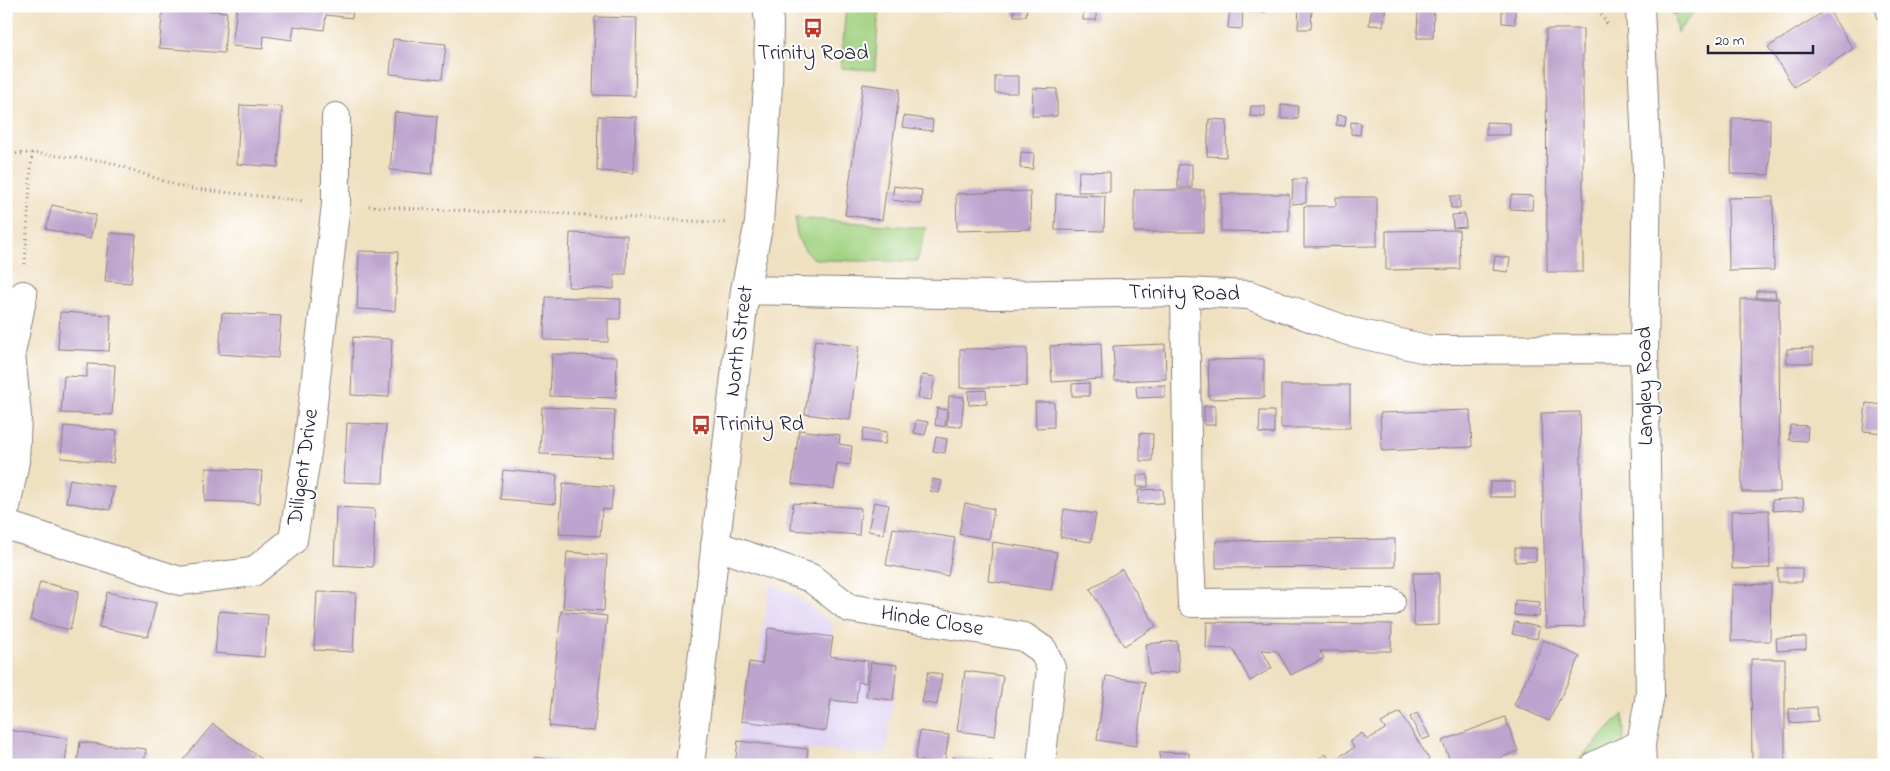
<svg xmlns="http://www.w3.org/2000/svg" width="1890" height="771" viewBox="0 0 1890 771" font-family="'Indie Flower',sans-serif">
	<rect width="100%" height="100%" fill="#fff"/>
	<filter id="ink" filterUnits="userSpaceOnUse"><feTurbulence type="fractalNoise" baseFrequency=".02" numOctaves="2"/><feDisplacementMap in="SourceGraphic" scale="10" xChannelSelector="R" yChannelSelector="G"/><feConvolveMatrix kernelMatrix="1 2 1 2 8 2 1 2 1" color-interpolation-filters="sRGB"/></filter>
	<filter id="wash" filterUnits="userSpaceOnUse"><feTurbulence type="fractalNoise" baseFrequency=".0096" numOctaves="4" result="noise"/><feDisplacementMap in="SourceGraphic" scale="20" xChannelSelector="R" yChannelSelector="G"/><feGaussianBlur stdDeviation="1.12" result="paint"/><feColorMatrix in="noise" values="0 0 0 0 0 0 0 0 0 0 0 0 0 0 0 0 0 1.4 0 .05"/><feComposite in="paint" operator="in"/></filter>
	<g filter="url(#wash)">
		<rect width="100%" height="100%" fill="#efe0c0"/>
		<!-- built -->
		<path fill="#e0d4f4" d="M770,583L795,595L806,603L818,614L833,623L830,656L897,665L886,755L808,749L735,765L749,662L758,663Z"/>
		<!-- green -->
		<path fill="#a1d280" stroke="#627a5e" d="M846,6H879L875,70L841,68Z
			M1679,6H1699L1677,33L1674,16Z
			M795,218L926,228L917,261C903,261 819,262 813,258C800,248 795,234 795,218Z
			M1623,714L1624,736L1623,745L1583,765H1574Z"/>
		<g id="blocks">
			<!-- building -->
			<path fill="#bda4ce" d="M237,6H353L352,18L326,15L324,30L294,26L292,40L264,36L263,49L232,46Z
				M942,6H953V11H942Z
				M1014,6H1027L1026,16H1014Z
				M1083,6H1096V20H1083Z
				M1230,6H1243L1242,29L1228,28Z
				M1248,6H1266V12H1249Z
				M1299,6H1312L1311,29H1298Z
				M1372,6H1386L1383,26L1369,25Z
				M1557,6H1571L1566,13Z
				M1874,6H1884V36H1883Z
				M163,7L227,12L224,53L159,48Z
				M1418,7L1434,8L1433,38H1417Z
				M1502,8H1515V24L1502,23Z
				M1828,9L1853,49L1794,87L1768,47Z
				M595,17L637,18L635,96L593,95Z
				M1546,29H1583V272H1547Z
				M393,39L446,44L442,79L390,74Z
				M995,76H1018V93H995Z
				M863,84L900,89L882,220L845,215Z
				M1033,88L1057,89V116H1032Z
				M240,105L282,107L278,167L237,164Z
				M1281,105L1298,106V119H1281Z
				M1251,106H1265V117L1250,116Z
				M395,112L437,116L432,174L390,170Z
				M1337,115L1346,116L1345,126L1336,125Z
				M598,116L636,117L634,173L597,171Z
				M904,116L933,120L932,131L902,127Z
				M1732,118L1770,119L1769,175L1731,174Z
				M1209,119L1227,120L1226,157L1207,156Z
				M1351,122L1361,123L1360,135L1351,134Z
				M1486,122L1510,123V135H1486Z
				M1021,152L1034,153L1033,169L1020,168Z
				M1192,164V188H1178V165Z
				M1079,171L1110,172V192H1078Z
				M1293,179H1306V203L1292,204Z
				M894,186L922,190L921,204L892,200Z
				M1134,190H1204V232H1134Z
				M1030,191L1031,229L957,231L956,194Z
				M1056,194L1105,196L1104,231L1055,230Z
				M1221,194H1289V232L1221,231Z
				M1511,195L1533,196L1532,210L1510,209Z
				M1450,196H1460V208H1451Z
				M1336,197H1377V246L1304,247V206H1336Z
				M1773,197L1774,270L1729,271L1728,198Z
				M52,205L96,215L90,239L46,229Z
				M1465,214L1466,227L1453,228L1452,215Z
				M1459,230L1460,269L1386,270V231Z
				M110,233L136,235L131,283L105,281Z
				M570,233L627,235L626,274H614V289L568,287Z
				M1881,244H1884V271H1881Z
				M359,251L398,252L395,311L357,309Z
				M1495,256L1510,258L1508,272L1493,270Z
				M1756,291H1775L1776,298H1756Z
				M545,297L621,299L620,319H608V342L544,340Z
				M1741,299H1779L1780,492H1742Z
				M60,312L111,315L109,351L58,349Z
				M222,313L281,316L278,358L219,354Z
				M353,337L392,339L389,397L351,395Z
				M815,340L859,346L850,420L805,414Z
				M1101,343L1102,379L1052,382L1050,346Z
				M1165,344L1166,379L1115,381L1113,346Z
				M1027,348V386L960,388V349Z
				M1813,348V363H1787V349Z
				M552,354L617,357L616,398L550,396Z
				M1264,359V398L1209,399L1208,360Z
				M87,364L115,365L112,415L61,413L64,376L87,377Z
				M922,375L935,377L931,400L918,398Z
				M1089,383V396H1072V384Z
				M1165,385V397L1137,398L1136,386Z
				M1281,385H1350V428H1281Z
				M986,390L987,404L969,405L968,391Z
				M949,396L964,397L961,427L947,426Z
				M1035,402H1054V427L1036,428Z
				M1866,403L1884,405V433L1863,431Z
				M1204,406H1215V425H1204Z
				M542,407L615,410L613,457L540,454Z
				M937,408L947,410L945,427L935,425Z
				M1470,410L1472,447L1382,451L1380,413Z
				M1260,411H1274V434L1259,433Z
				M1580,412L1584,627L1546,628L1541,413Z
				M916,420L928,422L925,435L914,433Z
				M347,423L386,425L383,483L344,482Z
				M1790,425L1808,426L1807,441L1789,440Z
				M64,426L117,431L113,463L61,458Z
				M864,428L887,432L885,444L862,441Z
				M799,430L840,435L839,444L852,446L850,465L837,463L834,489L792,484Z
				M1140,433L1153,434L1152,461H1140Z
				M936,437L947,439L945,453L933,451Z
				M206,468L262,471L260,503L205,501Z
				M503,470L557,475L555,504L500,499Z
				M1137,475H1148V487H1137Z
				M70,479L114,487L110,510L66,502Z
				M933,479L942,481L939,493L930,491Z
				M1490,482H1515V497H1490Z
				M563,483L613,487L611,510L602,509L600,536L559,534Z
				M1163,489L1164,503L1138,504V490Z
				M1803,498L1804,509L1773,511L1772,500Z
				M874,502L889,505L883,534L868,531Z
				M793,503L861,508L859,535L791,530Z
				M965,503L994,509L989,539L959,534Z
				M336,507L375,509L373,567L334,565Z
				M1064,509L1096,514L1091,542L1060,537Z
				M1769,510L1770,568L1732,569L1731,511Z
				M893,528L955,538L948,576L886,565Z
				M1395,539V567L1216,568V541Z
				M993,542L1057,552L1051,590L988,581Z
				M1515,548H1536V561L1515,562Z
				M567,552L607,555L604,611L563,608Z
				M1778,568H1802V582H1778Z
				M1122,569L1156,626L1124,646L1090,589Z
				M1413,573H1439V625L1414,626Z
				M40,582L79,591L70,630L30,620Z
				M1771,584L1770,641H1731L1732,585Z
				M107,592L156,603L148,637L99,627Z
				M317,592L356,593L353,652L314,650Z
				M1515,600L1540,602L1539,617L1514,615Z
				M219,611L268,615L264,657L215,653Z
				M561,611L607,616L594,731L549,726Z
				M1207,622L1392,624L1391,651H1320L1324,658L1291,675L1277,651L1262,650L1272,668L1250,681L1233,649L1206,648Z
				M1515,622L1539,627L1537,639L1512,634Z
				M768,628L833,637L830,656L868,661L866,683L858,682L856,703L831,700L826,731L741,721L749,662L762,664Z
				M1806,637V649L1777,651L1776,638Z
				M1544,640L1580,657L1549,721L1514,705Z
				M1177,641L1179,672L1149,674L1146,644Z
				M1751,659H1785V765H1752Z
				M871,662L897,665L893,700L866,697Z
				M965,671L1003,676L995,736L957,731Z
				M928,672L942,674L937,705L922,702Z
				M1106,676L1145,682L1136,746L1097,740Z
				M1817,707L1818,721L1790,723L1789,709Z
				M1400,712L1429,759L1420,765L1311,764L1326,754L1330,762L1354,748L1350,741L1362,733L1367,740L1385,729L1381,723Z
				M1417,713L1430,737L1422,740L1410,717Z
				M1505,717L1518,751L1483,765H1452L1442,741Z
				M213,724L270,765H179Z
				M8,730L68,739L65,765H6Z
				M920,731L949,735L944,765L915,760Z
				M738,741L808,749L806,765H735Z
				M80,742L146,749L144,765H77Z
				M1160,752L1189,753V765H1159Z
				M534,757L583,764V765H533Z
				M953,757L993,761L992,765H952Z"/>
		</g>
	</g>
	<g filter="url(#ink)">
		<use href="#blocks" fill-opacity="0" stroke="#88817e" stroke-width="1"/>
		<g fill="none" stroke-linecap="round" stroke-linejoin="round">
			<defs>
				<path id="minor" d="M1640,6L1647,172L1644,349L1650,695L1641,744L1642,765
					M745,290L995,295L1185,292L1249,295L1348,331L1430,350L1644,349
					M1185,292L1188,516L1192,603L1391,602
					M6,507L15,461L17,417L11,353L23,295
					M6,525L180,581L253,572L293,540L308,446L336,204V117
					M715,545L811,578L849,608L1024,637L1043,650L1051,668L1041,765
					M690,765L745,290L759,223L768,84L769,21L767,6
					M1596,765L1641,744"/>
			</defs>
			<!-- minor casing -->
			<use href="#minor" stroke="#88817e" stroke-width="30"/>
			<!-- path -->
			<path stroke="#88817e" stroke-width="3" stroke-dasharray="1 4" stroke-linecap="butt" d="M1596,6L1607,24
				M1673,13L1679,6
				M6,154L32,153L105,161L185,188L305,201
				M369,206L436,210L532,212L727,223
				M25,264L32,153"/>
			<!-- minor -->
			<use href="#minor" stroke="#fff" stroke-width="28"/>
		</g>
	</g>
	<!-- icons -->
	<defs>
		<symbol id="bus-bare" viewBox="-9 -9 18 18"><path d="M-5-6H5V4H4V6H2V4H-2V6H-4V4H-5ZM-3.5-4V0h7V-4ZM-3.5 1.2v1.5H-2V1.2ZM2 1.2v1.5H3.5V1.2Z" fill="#c8321e" stroke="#fff" stroke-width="2.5" paint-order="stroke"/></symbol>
	</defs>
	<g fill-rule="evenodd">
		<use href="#bus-bare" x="799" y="14" width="28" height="28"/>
		<use href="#bus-bare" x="687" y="411" width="28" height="28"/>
	</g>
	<g text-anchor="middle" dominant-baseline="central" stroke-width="4" stroke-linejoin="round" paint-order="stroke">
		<!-- poi labels -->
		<g font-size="22" fill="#22223b" stroke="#fff">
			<text x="813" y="54">Trinity Road</text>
			<text x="716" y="425" text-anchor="start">Trinity Rd</text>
		</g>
		<!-- street labels -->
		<g font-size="22" fill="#22223b" stroke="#fff">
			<text transform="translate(1184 294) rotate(1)">Trinity Road</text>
			<text transform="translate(740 341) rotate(-83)">North Street</text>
			<text transform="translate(1646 386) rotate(-91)">Langley Road</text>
			<text transform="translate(304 467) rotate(-82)">Diligent Drive</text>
			<text transform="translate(932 622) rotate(9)">Hinde Close</text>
		</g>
	</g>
	<!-- margin -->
	<rect width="1890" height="771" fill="none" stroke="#fff" stroke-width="25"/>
	<!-- scale -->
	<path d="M1708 45v8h105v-8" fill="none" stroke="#22223b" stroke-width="2.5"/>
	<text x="1715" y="45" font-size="15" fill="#22223b" stroke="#ffffff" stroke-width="4" paint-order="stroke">20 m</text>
</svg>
